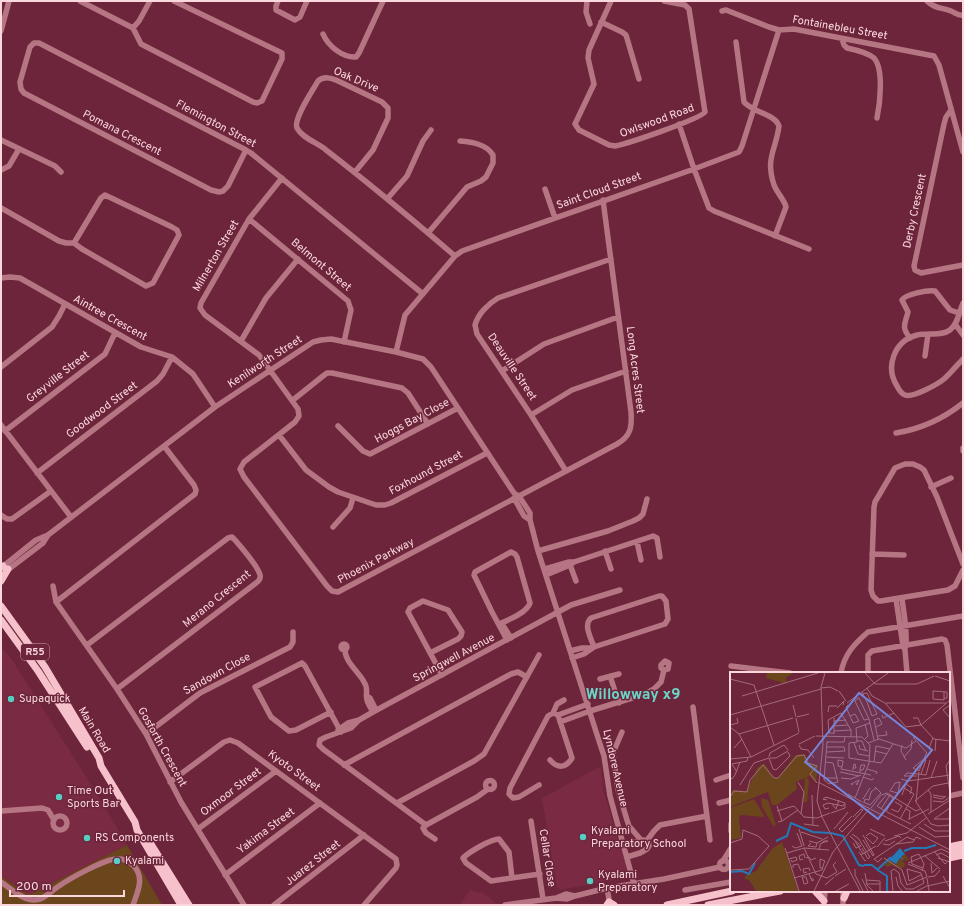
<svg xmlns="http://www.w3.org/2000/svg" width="964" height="906" viewBox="0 0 964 906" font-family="Overpass,sans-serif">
	<rect width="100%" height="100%" fill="#6c253a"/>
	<!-- built -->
	<path fill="#7a2a42" d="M1,647L13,661L103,804L127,845L31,894H27L1,876Z
		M601,766L603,790L630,877L560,890L559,888H557L542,798Z
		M471,889L475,892L477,891L480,893L482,892L494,901L496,905H459Z"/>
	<!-- park -->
	<path fill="#6b451c" d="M127,845L162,905H1V876L27,894H31Z"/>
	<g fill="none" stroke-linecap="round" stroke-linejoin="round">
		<!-- minor -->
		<path stroke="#b57583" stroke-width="5.5" d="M80,1L133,28L141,44L253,102L257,103L262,101L282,59V53L174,1
			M278,1L276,6V10L295,20L300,17L307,1
			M587,1L586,12L590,24
			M611,1L589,50L588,58L594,84L575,124L579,130L609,145L615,146C627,144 700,119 705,112L689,9L685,5L664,1
			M927,1C935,9 941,7 951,11C956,13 958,16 963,15
			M722,11L726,10L769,27L779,30L794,29L934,56L939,65L963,152
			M601,22L622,32L626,35L639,79
			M133,28L139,21L150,1
			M1,31L9,1
			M323,34C328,46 343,58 356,57L359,53L383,1
			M842,39L844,45L847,48C856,50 867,52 874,58C884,69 880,104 877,118
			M736,42L744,102C752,112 775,114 779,126C776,150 765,158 774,185C777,193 784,199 786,207L775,236
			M951,110L946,117L944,124L914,266L915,270L921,273L963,265
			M679,124L694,169L709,208L714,211L809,249
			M1,140L55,166L61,172
			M246,150L228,186L223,191L219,192L211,190L24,93L21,89L20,82L30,47L34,43H39L246,150L251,153L423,294
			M1,170L9,166L19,149
			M355,172L373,150L388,118V108L382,102L336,80C329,77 323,76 318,81C313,90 293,119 297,128C302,138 318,143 326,150C370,184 413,220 455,256
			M282,178L249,219L201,303L200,308L205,315L259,355L298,409L299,416L295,422L244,462L240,469L244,477L327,586L332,591L338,592L617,444C631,436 632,427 631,412L603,200
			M545,189L555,218
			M387,199L407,176L423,141L431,130
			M1,208L59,241L66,243H74L82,249L146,286L153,283L179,235L177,230L172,227L105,195L101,198L74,243
			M249,219L348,301L351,310L344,342
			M428,233L467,187L481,181L486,177L493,163V155C486,144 472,142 460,141
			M1,278L10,277L20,278L141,347L172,357L193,374L215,407
			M963,303C959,312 958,324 950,330C941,337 927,332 917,335C894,341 885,367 897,386C899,390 902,394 905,395C913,398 938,384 944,379C951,373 957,365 963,359
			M955,324L963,335
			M910,338C901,327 905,324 908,312L902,300C906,294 927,290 935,291L950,310L959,313
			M241,341L266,298L298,259
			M396,352L405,315L455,256L462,251L694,169L739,152L742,146L779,30
			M925,356L928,334
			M1,367L52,327L59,316L65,304
			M502,371L544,344L618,317
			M293,400L323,376L327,373H332L402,388L408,393L428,424
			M531,415L572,390L626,371
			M1,425L71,517
			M338,426L363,451L370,454L458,408
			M5,431L105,354L115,333
			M896,433C921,429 943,419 963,403
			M279,435L306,470L329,487L338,492L376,505H385L391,503L487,453
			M963,448V451
			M566,471L531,415L477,334L475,325C478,314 488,304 498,298L611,259
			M37,473L157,381L163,374L172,357
			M931,487L951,478
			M514,498L524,516L530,520
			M1,515L7,519H12L51,491
			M333,527L350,508L353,498
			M637,542L641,560
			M538,551L608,531L633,521L639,518L643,514L647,499
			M605,551L611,569
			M872,554L904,555
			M569,562L576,581
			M963,564L937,497L924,470L920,467L913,464H905L895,468L875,502L874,507L871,590L873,596L878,601H881L948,590L955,586L963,570
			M1,568L36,540L48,535L215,407L313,342L321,340L331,339L396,352L423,359L431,367L514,493L519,496L530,513V520L538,551L600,744L604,756L610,796L634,884
			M545,569L569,562H574L653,536L657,538L660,557
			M5,572L43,543L48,535
			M546,575L570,565L574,562
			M53,586L56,602L117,689L146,734L181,802L244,905
			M902,598C903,609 909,638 905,648
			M896,599L903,646L905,650L907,673
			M56,602L195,494L196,490L194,485L164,446
			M499,624C508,620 527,613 530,603L517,557L515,554L511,552L475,572L474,575L492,612L507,640
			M502,624L511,638
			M341 647a3 3 0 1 1 6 0a3 3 0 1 1-6 0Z
			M87,645L228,538L232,537L235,540C241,547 258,566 260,575C261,579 259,581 256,583L117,689
			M345,649C344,661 359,672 364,682C369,689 365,693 367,700C368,704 371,708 373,712
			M570,651L582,648H591
			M430,653L458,639L461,636L462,632L448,610L423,601L410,608L408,612L442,675
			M572,658L584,654L594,647L665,624L668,619L666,601L662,596H659L591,618C583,625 591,638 594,647
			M731,666L790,673
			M841,673C844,655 854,644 868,632L963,616
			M868,673V655L872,651L942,639L945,640L947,645L963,778
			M610,676L619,703
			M600,679L619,674
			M367,696L370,698L376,710
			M693,707L710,840
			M331,712L296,730L289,731L271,717L255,687L302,663L305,666L341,732
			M553,713L557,704L564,700
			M558,715L588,704
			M560,722L590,711L645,694L654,689L661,682L664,670L668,669L669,663L665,661L661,665V668L664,670
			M338,730L348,723L359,720
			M622,732L613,753L618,790L627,820L629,826L641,840
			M146,734L200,693L290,647L293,642V632
			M344,765L511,674L518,672L527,677
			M716,780L731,775
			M485.5 785a4.5 4.5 0 1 1 9 0a4.5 4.5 0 1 1-9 0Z
			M170,782L224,742L230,740L238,743L396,859L397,865L396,868L364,905
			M539,785L519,797L513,798L509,794L510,788L548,716L553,713L558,715L572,758C566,768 558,769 550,760
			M949,796L963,793
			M397,803L474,761L484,754L539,655
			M719,803L731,800
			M1,811L42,808L48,810L54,820
			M53 823a7 7 0 1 1 14 0a7 7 0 1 1-14 0Z
			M531,821L543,899
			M731,824V831
			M426,825L323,749L319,745L320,740L326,737L351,728L359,720L373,712L571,605L620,590
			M198,829L276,771
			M435,839L426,833L423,828L426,825L477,797L488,789
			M624,845L644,840
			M627,857L640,853L647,849L649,846L648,839L654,831L660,825L707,816
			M719.5 865a4.5 4.5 0 1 1 9 0a4.5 4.5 0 1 1-9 0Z
			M723,861L731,848
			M225,875L320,803
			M512,878L509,852L499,839C491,839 469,852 463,858L466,863L491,881L540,874
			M1,882C10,888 24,901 35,900C44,900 51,891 59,886C69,879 105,859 116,859C123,858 128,861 133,865C145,877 138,891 133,905
			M607,888L610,905
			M685,890L731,882
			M843,891V905
			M556,898L567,899L575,896L607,888L664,879L720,867
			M274,905L364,835
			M505,905L556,898L566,894L575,896
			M824,905L825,891"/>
		<!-- major -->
		<path stroke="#f6c1cb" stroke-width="7" d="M1,567L3,566
			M1,581L8,569
			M1,606L45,667L99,758L101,766L135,822L137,830L181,905
			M1,620L38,671L87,747
			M151,844L189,905
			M949,847L963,844
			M949,851L963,850
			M949,858L963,855
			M815,891L824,901
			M844,898L847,891
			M607,905L609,902L614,905
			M667,905L732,891
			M708,905L780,891"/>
	</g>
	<!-- markers -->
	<g fill="#57cec1" stroke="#6c253a" stroke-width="1.5">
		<circle cx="11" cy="699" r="4"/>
		<circle cx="59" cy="797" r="4"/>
		<circle cx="583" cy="837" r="4"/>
		<circle cx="87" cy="838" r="4"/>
		<circle cx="117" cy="861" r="4"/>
		<circle cx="590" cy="881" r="4"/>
	</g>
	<g text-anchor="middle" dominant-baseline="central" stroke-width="3" stroke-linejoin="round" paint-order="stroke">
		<!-- shield labels -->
		<rect fill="#6c253a" stroke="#d0a2ad" stroke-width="1" x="21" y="644" width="28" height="16" rx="3"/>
		<g font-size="10" font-weight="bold" fill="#fbd7de">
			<text x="35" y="652">R55</text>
		</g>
		<!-- street labels -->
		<g font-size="11" fill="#fbd7de" stroke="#6c253a">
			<text transform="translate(840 28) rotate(10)">Fontainebleu Street</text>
			<text transform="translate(356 80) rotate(23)">Oak Drive</text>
			<text transform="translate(657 121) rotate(-20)">Owlswood Road</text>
			<text transform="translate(216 124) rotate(28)">Flemington Street</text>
			<text transform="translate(122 133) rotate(27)">Pomana Crescent</text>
			<text transform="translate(599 191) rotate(-20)">Saint Cloud Street</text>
			<text transform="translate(915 211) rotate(-78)">Derby Crescent</text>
			<text transform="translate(216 256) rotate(-60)">Milnerton Street</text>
			<text transform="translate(321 265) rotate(40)">Belmont Street</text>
			<text transform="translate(110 318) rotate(29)">Aintree Crescent</text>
			<text transform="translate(265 362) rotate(-33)">Kenilworth Street</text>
			<text transform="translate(512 367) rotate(56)">Deauville Street</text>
			<text transform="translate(635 370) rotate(83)">Long Acres Street</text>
			<text transform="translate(58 377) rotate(-38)">Greyville Street</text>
			<text transform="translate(102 410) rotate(-37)">Goodwood Street</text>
			<text transform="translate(412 421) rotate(-28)">Hoggs Bay Close</text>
			<text transform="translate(426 473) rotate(-28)">Foxhound Street</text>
			<text transform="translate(376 561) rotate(-28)">Phoenix Parkway</text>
			<text transform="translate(217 599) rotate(-39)">Merano Crescent</text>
			<text transform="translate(454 658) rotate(-28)">Springwell Avenue</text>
			<text transform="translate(217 674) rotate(-29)">Sandown Close</text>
			<text transform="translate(94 730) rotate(59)">Main Road</text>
			<text transform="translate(162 747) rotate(61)">Gosforth Crescent</text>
			<text transform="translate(615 768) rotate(77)">Lyndore Avenue</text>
			<text transform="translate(294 771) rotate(36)">Kyoto Street</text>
			<text transform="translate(231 792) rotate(-37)">Oxmoor Street</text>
			<text transform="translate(266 831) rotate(-37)">Yakima Street</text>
			<text transform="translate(547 858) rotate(81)">Cellar Close</text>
			<text transform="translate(313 863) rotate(-38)">Juarez Street</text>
		</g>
		<!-- poi labels -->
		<g font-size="11" fill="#fbd7de" stroke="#6c253a" text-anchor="start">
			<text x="19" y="699">Supaquick</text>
			<text x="67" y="791">Time Out<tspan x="67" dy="13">Sports Bar</tspan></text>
			<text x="591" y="831">Kyalami<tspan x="591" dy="13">Preparatory School</tspan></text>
			<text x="95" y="838">RS Components</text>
			<text x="125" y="861">Kyalami</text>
			<text x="598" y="875">Kyalami<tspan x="598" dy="13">Preparatory</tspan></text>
		</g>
		<!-- district labels -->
		<g font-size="15" font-weight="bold" fill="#6cd5c9" stroke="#6c253a">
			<text x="633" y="695">Willowway x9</text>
		</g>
	</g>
	<!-- overview -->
	<g transform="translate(730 672)">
		<rect width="220" height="220" fill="#6c253a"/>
		<path d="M52,170L68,219H26L19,208L15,207V204L26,199L42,177Z" fill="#6b451c"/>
		<path d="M75,106H78L79,110L77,130H73ZM31,126L38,128L46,153L44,155L32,135ZM24,127L35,145L11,143L9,145L11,166L0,168V136Z" fill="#6b451c"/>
		<path d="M37,1H63L56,6L57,11H54L36,6ZM75,82L78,91L88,93L86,111L80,104L66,110L67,117L47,133H42L38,120L0,135L2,118L17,119L27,96L34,91L44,106H48L65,83ZM175,182L179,188L175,189L176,186L172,190H174L175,193L172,197L162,193L158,195L154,193L159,188L165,192Z" fill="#6b451c"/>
		<path d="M170,176L175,182L171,185L174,188L170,186L166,192L159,188Z" fill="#2479b7"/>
		<path fill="none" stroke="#2479b7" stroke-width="2" d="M101,161L113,164L129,193L134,194M46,169L57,164L61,151L83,160L100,161M174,179L182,176H196L206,173M134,193H142L149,199M148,197L161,185M149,199L157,204V219M0,200L12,199L19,202L25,191"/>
		<path fill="none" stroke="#a56c7c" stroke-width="1" d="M95,1L91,15L93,73L87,129L92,145L130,219M135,1L145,12H187L204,4M205,4L220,9M0,7L24,13L44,73M91,16L100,15L108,19M137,16L142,24L155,31L176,55L191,53L204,67L220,69M109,19L116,29M132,23L133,22L136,21H137L147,42L142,44L137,30L132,20M12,24L88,1M214,26H217V20L203,19V27L214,28V20M117,31L158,1M156,31H216M63,33L66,45M118,33L116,35L123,51L129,49L125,42L120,44M220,33L213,38L220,46M107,36L114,29L113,33M98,40L99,34H107M0,43L91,17M152,43L153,46L164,41M67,45L79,42M66,46L69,60M183,46H188L191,53L220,28M139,47L134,48L125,29L128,26H129L139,47L144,68M104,49L116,48M140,51L126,56L127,70L119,71V86L151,91L163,72M0,53L8,51L7,46M104,54L118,53M0,55L9,62L21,85M146,55L152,52L149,46L144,48L148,67M104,59L121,58M104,61H99L98,48L111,41L121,58V65M9,62L63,46M104,62V46M86,64L132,65L140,73L139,91L125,126M148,64L157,63L156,59M183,65L197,81L196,82L189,99L183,96L195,86M135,67L138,64L135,52M127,69H132L136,79M97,70H114L115,65M124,71L128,82L139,84M138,71L149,67L176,76L186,69M69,72L85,64M69,73L71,77L78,78L84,86M129,73L130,77L138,79M172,73L171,79L176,88M4,76L12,67M145,79L157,82M205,79L206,67M97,80L115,79L114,75H97M202,80L199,76L203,66M39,85L40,81L54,73L58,78M96,85L114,86M174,85L181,77L182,68M39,86L43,97L46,98L60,84L58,80M40,86H46L58,79M0,87L21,85L69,61M220,88L216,94L220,121M95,90L103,91L108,110L99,112L94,108L97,70L98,69M144,90L146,74L160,77M111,97L141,103M111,97L112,95L113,90V89L108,88V94L112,95M137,97L147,100L146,102M122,98L123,97L124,92H125L126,96H123M130,98H133L135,93H131L130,97V100M7,100L2,92L17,89L18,85M110,100L129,104M189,100L186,130L201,152L208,154L220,153M188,102L196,103L200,88M191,102L196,88M187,104H174L177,101L189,102M0,105L2,107L5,103L10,90M133,105L142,108L144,106M94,106H107M111,106L121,107L131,103M201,106L207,89M171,107L178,109L220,103M68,110L74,120L71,142M88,110L220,178M170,110L168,121L160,119L165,111ZM10,113L24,91L39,86M123,113L121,112L129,108L127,113L126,111M198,118L201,122V140M118,122L132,130M82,123L83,153M172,123L176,112L182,116L180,122M203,123L215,125M0,125L4,119L17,120L20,108L33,93L44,106H48L67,84L74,83L78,91L87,94L80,102L87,111M203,125L212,127L216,124M133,127L140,116M97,128L93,127L96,125L115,131V136M185,129L203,114L218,111M203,129L213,130L220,125M133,130L140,133L151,121L145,115M134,130L135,127L139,128L141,120L146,116M98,131L113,134L114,132M98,131L93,133L95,137L99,136M102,132L106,137L109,128M47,134L52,149L48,150M141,136L151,123L157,121L186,139L190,137M220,136L204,147H219L220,143M151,137L160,123M161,137L168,140L172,134L165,130M176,137L180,139L179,148M47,139L64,134L74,145L87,146L100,141M155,139L147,134L157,122L163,126L156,140M157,140L181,152M101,141L115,136M198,142L220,128M122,144L109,157L112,160L125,147M123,145L131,137L133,138L125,147M170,147L184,122L174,116M179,147L199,137M52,149L68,138M74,152L89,154M194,152L205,159H220M189,155L205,165L220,164M69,157L74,174M104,157L118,140M140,157L155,164M71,160L92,167M122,162L128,166L140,185M133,163L144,183L143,184L133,168M120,164L131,174L126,176L123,171M164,164L177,161L196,146M136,165L143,172L148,166L140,161L136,164M79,169L87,171L98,165M125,169L133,182M155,169L169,164L171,166M0,171L12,167L13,158L28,164L39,174L19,197L0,198M81,171L78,174L86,175L87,171M153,172L159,173L165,169M166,172L183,170L186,165L191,167M62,174L65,176L72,174L67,161M147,175L155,166M55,176L69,219M74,176L86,202L97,206L107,200L103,193L106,190M132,176L138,187L140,185M89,178L90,174V172L92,171L94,169H98L92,171M204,179L215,192L218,189M129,180L135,189L136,188M57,181L74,176L99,178M131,183L146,174M194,183L210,197M206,183L211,181L220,186M76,186L79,185L81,188L86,186M152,186L148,190L144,187L177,165L184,168M154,186L172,198L177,213L197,205M208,186L220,190M59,187L66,185L67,188L62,190L61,188M73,187L70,188L69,184L74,182L75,186M178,191L211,177L220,181M201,191L202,201L207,196M178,192L195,199L197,205M63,196V193L68,192L71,199M125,197V203L133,219M177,197L179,209L191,203M192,199L194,192L189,182L181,185L182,192L193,196M77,200L74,201L73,197L79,196L80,199M135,201L137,213L143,219M79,202L82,209L84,208L80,205M72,204L74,212L78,211L76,205H73M105,204L116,197M213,204L220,216M166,205L168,214L172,219M198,205L205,204L210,198M64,206L92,198L94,191L95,189L90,187V196H93M197,206L199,219M132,207L138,219M136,208L150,209V219M137,212H150M95,213L104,205M84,219L103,180L140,136M106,219L119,212M163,219L161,199L164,197L169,201L171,211L176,217H183L194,211L191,201L177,197M187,219L197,214L220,209"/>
		<path fill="#7685da" fill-opacity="0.15" stroke="#7685da" stroke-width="2" d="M129,21L202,78L148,147L75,90Z"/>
		<rect width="220" height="220" fill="none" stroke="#fbd7de" stroke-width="2"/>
	</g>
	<!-- border -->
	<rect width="964" height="906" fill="none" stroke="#fbd7de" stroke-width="4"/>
	<!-- scale -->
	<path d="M10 890v6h114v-6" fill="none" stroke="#fbd7de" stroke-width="2"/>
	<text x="16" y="890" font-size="12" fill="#fbd7de" stroke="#6c253a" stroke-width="3" paint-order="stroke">200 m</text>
</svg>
